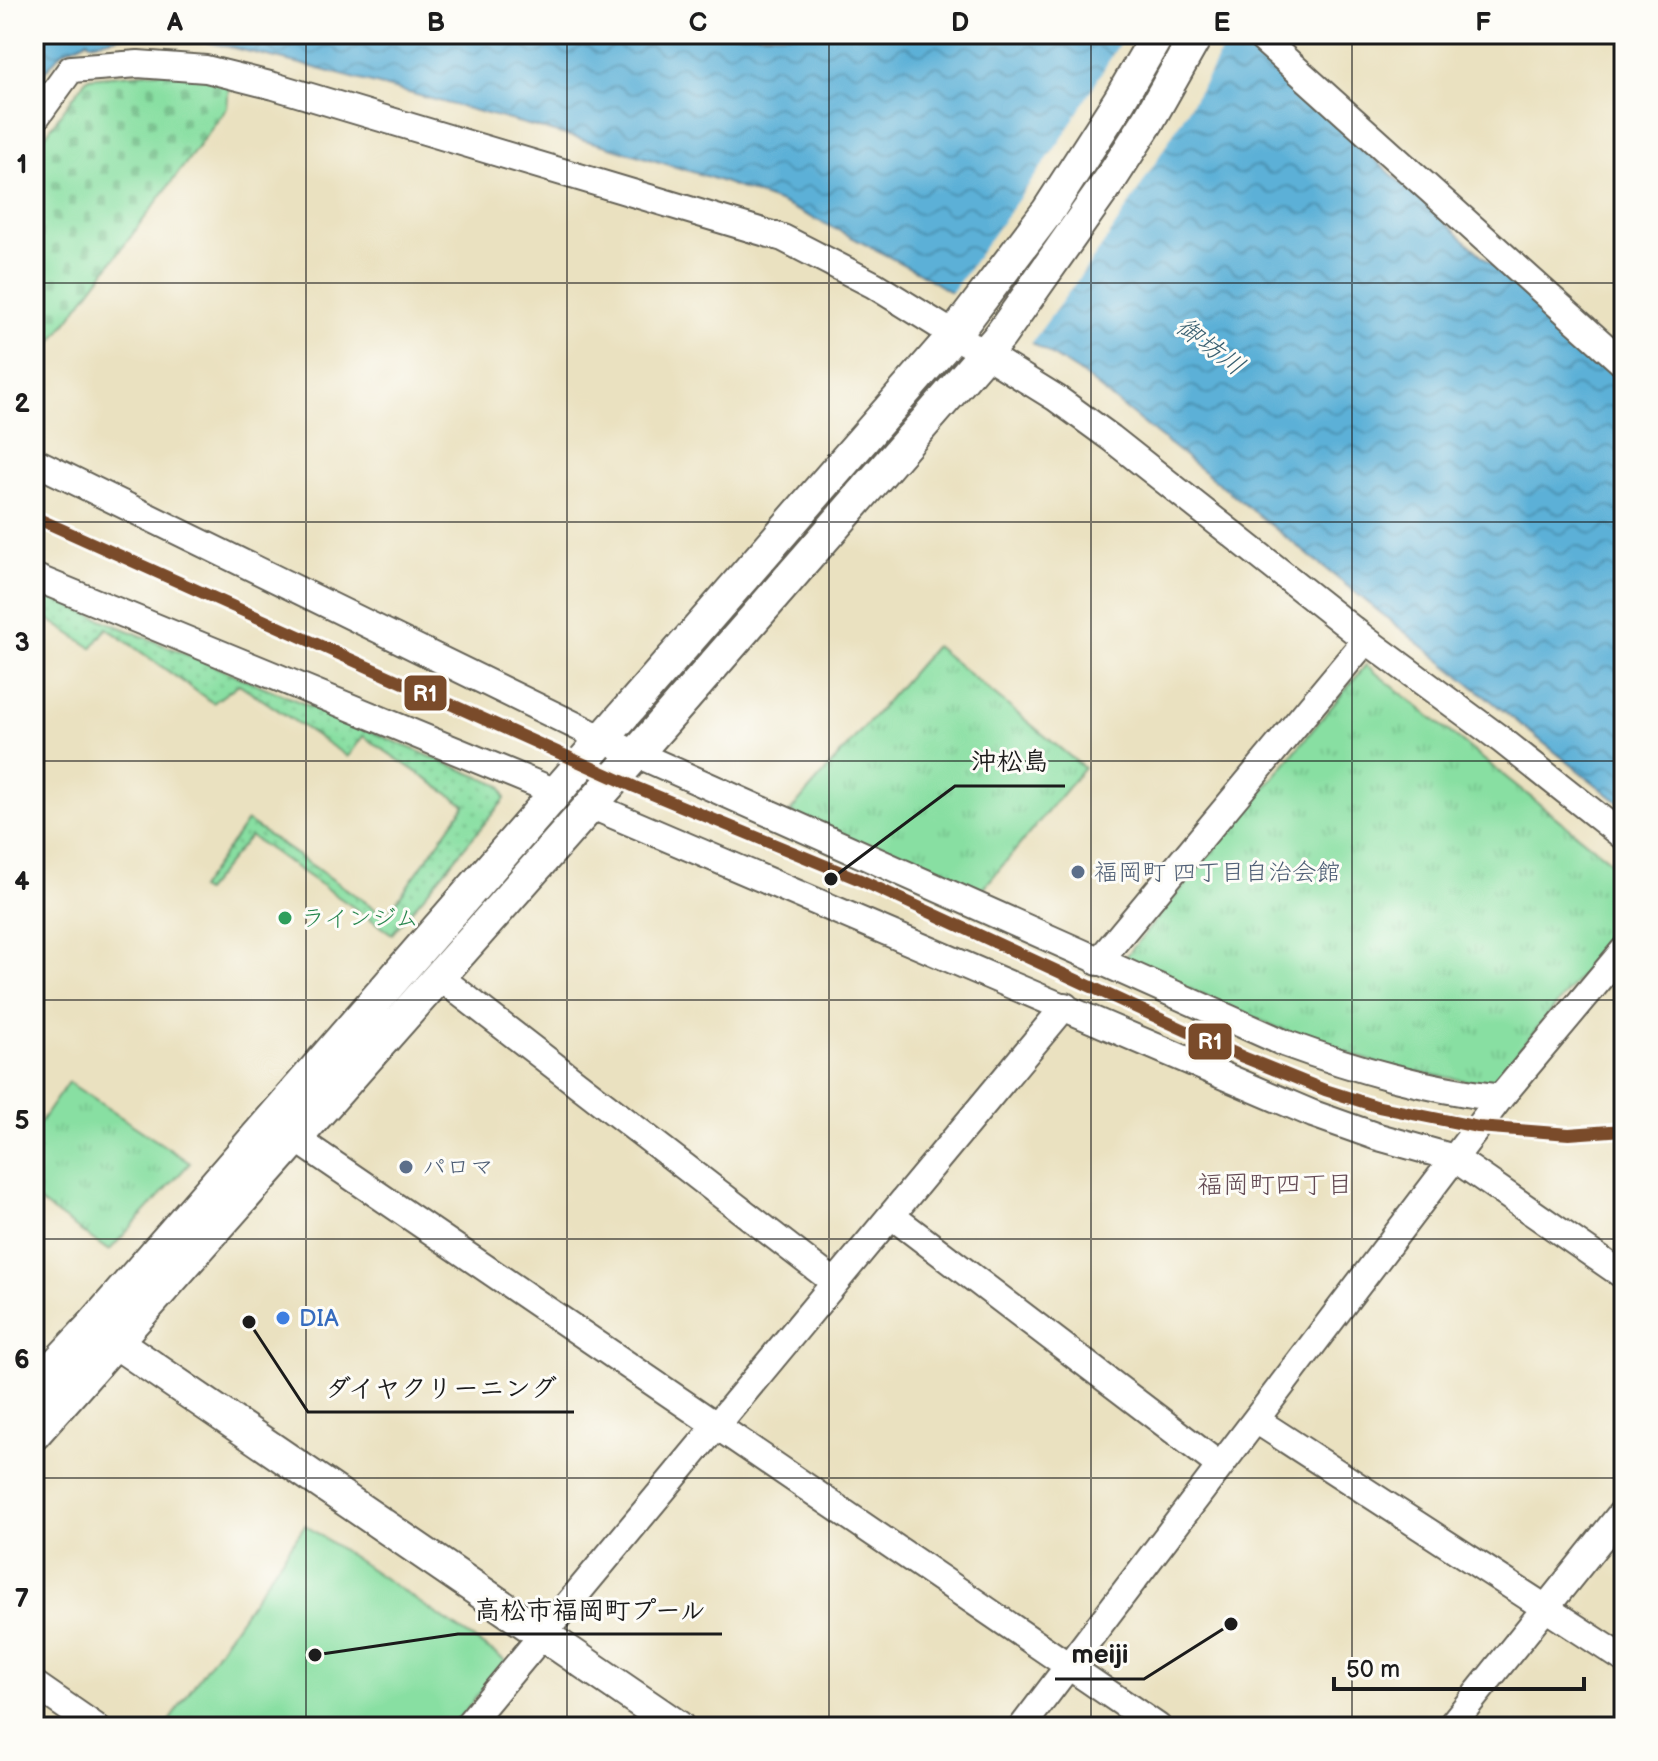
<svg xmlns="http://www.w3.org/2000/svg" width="1658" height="1761" viewBox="0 0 1658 1761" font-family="'Balsamiq Sans','Klee One',sans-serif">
	<defs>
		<pattern id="grass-dots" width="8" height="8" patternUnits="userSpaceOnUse" patternTransform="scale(2)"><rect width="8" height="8" fill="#88dfa2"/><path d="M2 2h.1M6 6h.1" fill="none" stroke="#75bf8b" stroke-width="1.8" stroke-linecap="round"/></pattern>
		<pattern id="cemetery-stones" width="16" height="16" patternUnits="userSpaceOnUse" patternTransform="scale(2)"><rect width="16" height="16" fill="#88dfa2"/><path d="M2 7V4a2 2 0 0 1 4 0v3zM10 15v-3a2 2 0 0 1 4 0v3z" fill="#75bf8b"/></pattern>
		<pattern id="park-tufts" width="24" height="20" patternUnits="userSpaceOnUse" patternTransform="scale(2)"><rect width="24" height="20" fill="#88dfa2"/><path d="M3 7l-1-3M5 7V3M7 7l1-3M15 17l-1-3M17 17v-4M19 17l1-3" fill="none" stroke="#75bf8b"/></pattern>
		<pattern id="water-waves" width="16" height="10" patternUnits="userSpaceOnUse" patternTransform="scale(2)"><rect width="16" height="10" fill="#5bb0d7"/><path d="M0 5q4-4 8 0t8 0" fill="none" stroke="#4a8eae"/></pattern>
	</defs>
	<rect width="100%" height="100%" fill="#fdfcf7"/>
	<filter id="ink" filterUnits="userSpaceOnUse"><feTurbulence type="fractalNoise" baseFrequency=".0125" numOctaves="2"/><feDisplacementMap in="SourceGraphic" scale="16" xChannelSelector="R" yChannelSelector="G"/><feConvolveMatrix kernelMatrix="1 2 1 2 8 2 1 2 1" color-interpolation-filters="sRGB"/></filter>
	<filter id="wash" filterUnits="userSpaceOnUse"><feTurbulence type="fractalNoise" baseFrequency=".006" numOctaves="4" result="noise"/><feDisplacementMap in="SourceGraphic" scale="32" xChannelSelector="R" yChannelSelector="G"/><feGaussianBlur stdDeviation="1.8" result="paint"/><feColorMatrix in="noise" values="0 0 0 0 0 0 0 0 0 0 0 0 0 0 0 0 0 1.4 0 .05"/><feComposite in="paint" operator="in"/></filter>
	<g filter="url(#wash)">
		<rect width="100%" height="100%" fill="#eae1c0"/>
		<!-- grass -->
		<path fill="url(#grass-dots)" stroke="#527e5f" stroke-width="2" d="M34,591L501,786L505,799L392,934L250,836L204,892L199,889L247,821L386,916L465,805L363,736L348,757L239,684L213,703L107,628L92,648L34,610Z"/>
		<!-- cemetery -->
		<path fill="url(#cemetery-stones)" stroke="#527e5f" stroke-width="2" d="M178,70L229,84L227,108L34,366V151L87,78Z"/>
		<!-- park -->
		<path fill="url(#park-tufts)" stroke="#527e5f" stroke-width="2" d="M935,646L1084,768L977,896L790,812Z
			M1366,665L1624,872V924L1490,1085L1388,1067L1289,1033L1123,960Z
			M68,1082L190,1163L109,1251L34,1198V1131Z"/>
		<!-- pitch -->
		<path fill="#88dfa2" stroke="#527e5f" stroke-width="2" d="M305,1525L506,1661L452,1727H165Z"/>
		<!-- water -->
		<path fill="url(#water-waves)" stroke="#3c667a" stroke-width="2" d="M34,34H1235L1624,383V807L1079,372L916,271L844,233L784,204L709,177L607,146L297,63L191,38L150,34L119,37L90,43L88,40L62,52L34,84Z"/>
		<!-- pier -->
		<path fill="#eae1c0" d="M1125,34H1230L1206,80L1136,194L1101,248L1029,346L949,296L1061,140Z"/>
	</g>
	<g filter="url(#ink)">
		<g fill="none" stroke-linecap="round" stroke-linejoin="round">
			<defs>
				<path id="minor" d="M1257,34L1624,364
					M34,120L71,69L138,64L206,69L274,86L783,238L874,285L1056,398L1111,438L1366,640L1503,741L1624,837
					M34,461L603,739L1284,1043C1358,1070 1422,1088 1500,1098
					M34,577L556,792
					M590,805L1313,1114L1375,1136L1454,1158L1624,1276
					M1098,962L1366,640
					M438,976L834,1282
					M295,1138L1158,1727
					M892,1216L1219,1465
					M1256,1420L1624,1659
					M34,1684L96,1727
					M466,1727L1065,1006
					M1022,1727L1500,1098L1624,950
					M1450,1727L1624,1510"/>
				<path id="tertiary" d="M98,1330L678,1727
					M34,1388L92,1326L954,335L1048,211L1119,101L1158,34
					M34,1434L630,761L1000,336L1112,177L1148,121L1197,34"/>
			</defs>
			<!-- minor casing -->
			<use href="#minor" stroke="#646155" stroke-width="30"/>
			<!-- tertiary casing -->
			<use href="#tertiary" stroke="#646155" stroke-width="36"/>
			<!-- minor -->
			<use href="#minor" stroke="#fff" stroke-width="26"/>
			<!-- tertiary -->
			<use href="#tertiary" stroke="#fff" stroke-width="32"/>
			<defs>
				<path id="rail-1" d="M34,517L635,787L858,879L1243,1057L1325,1090L1379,1107L1478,1127L1569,1134L1624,1130"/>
			</defs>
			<!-- rail-1 casing -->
			<use href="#rail-1" stroke="#fdfcf7" stroke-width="18"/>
			<!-- rail-1 -->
			<use href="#rail-1" stroke="#7a4b2a" stroke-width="12"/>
		</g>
	</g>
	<!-- grid -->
	<path fill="none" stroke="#1c1c1c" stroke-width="2" stroke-opacity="0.55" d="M306,34V1727M567,34V1727M829,34V1727M1091,34V1727M1352,34V1727M34,283H1624M34,522H1624M34,761H1624M34,1000H1624M34,1239H1624M34,1478H1624"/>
	<!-- markers -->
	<g fill="#5c6f8a" stroke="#fdfcf7" stroke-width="3">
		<circle cx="1078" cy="872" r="8"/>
		<circle cx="406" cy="1167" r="8"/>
	</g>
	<circle fill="#2e9e5b" stroke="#fdfcf7" stroke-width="3" cx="285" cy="918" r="8"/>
	<circle fill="#3f7fe0" stroke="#fdfcf7" stroke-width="3" cx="283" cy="1318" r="8"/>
	<g text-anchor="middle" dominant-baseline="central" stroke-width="6" stroke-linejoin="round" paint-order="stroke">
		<!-- service labels -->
		<g font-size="24" fill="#4e5e75" stroke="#fdfcf7" text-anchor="start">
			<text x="1094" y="872">福岡町 四丁目自治会館</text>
			<text x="422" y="1167">パロマ</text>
		</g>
		<!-- leisure labels -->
		<g font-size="24" fill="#27864d" stroke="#fdfcf7" text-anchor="start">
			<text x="301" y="918">ラインジム</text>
		</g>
		<!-- shop labels -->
		<g font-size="24" fill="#366cbe" stroke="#fdfcf7" text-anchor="start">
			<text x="299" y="1318">DIA</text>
		</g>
		<!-- water labels -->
		<g font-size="26" font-style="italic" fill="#385f70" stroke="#fdfcf7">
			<text transform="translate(1210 347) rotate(37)">御坊川</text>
		</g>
		<!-- neighbourhood labels -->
		<g font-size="26" fill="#644b54" stroke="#fdfcf7">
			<text x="1275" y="1185">福岡町四丁目</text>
		</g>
	</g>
	<!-- callouts -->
	<path fill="none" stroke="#1c1c1c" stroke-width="3" d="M831 879L955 786H1065M249 1322L308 1412H574M315 1655L458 1634H722M1231 1624L1144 1679H1055"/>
	<g fill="#1c1c1c" stroke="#fdfcf7" stroke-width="3">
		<circle cx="831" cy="879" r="8"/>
		<circle cx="249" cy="1322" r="8"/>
		<circle cx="315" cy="1655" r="8"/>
		<circle cx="1231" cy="1624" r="8"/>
	</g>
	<g font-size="26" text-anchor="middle" font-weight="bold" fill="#1c1c1c" stroke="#fdfcf7" stroke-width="6" stroke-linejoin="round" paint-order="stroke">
		<text x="1010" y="770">沖松島</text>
		<text x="441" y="1397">ダイヤクリーニング</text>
		<text x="590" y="1619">高松市福岡町プール</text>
		<text x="1100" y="1663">meiji</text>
	</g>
	<g stroke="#fdfcf7" stroke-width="3">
		<rect x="403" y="674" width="45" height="38" rx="8" fill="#7a4b2a"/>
		<rect x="1187" y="1022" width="46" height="39" rx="8" fill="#7a4b2a"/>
	</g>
	<g font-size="22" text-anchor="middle" font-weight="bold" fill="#fff">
		<text x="425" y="701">R1</text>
		<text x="1210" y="1049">R1</text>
	</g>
	<!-- margin -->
	<rect width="1658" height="1761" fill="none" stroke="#fdfcf7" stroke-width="88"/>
	<!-- scale -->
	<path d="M1334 1677v12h250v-12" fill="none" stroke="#1c1c1c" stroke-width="4"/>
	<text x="1346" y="1677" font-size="24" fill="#1c1c1c" stroke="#fdfcf7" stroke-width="6" paint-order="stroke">50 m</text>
	<rect x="44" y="44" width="1570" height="1673" fill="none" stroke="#1c1c1c" stroke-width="3"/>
	<g font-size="26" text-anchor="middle" font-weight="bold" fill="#1c1c1c">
		<text x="175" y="31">A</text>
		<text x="436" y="31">B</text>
		<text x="698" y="31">C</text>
		<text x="960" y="31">D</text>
		<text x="1222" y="31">E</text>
		<text x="1483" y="31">F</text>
		<text x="22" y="173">1</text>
		<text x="22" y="412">2</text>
		<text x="22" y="651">3</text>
		<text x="22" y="890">4</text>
		<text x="22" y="1129">5</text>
		<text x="22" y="1368">6</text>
		<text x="22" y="1607">7</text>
	</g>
</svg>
